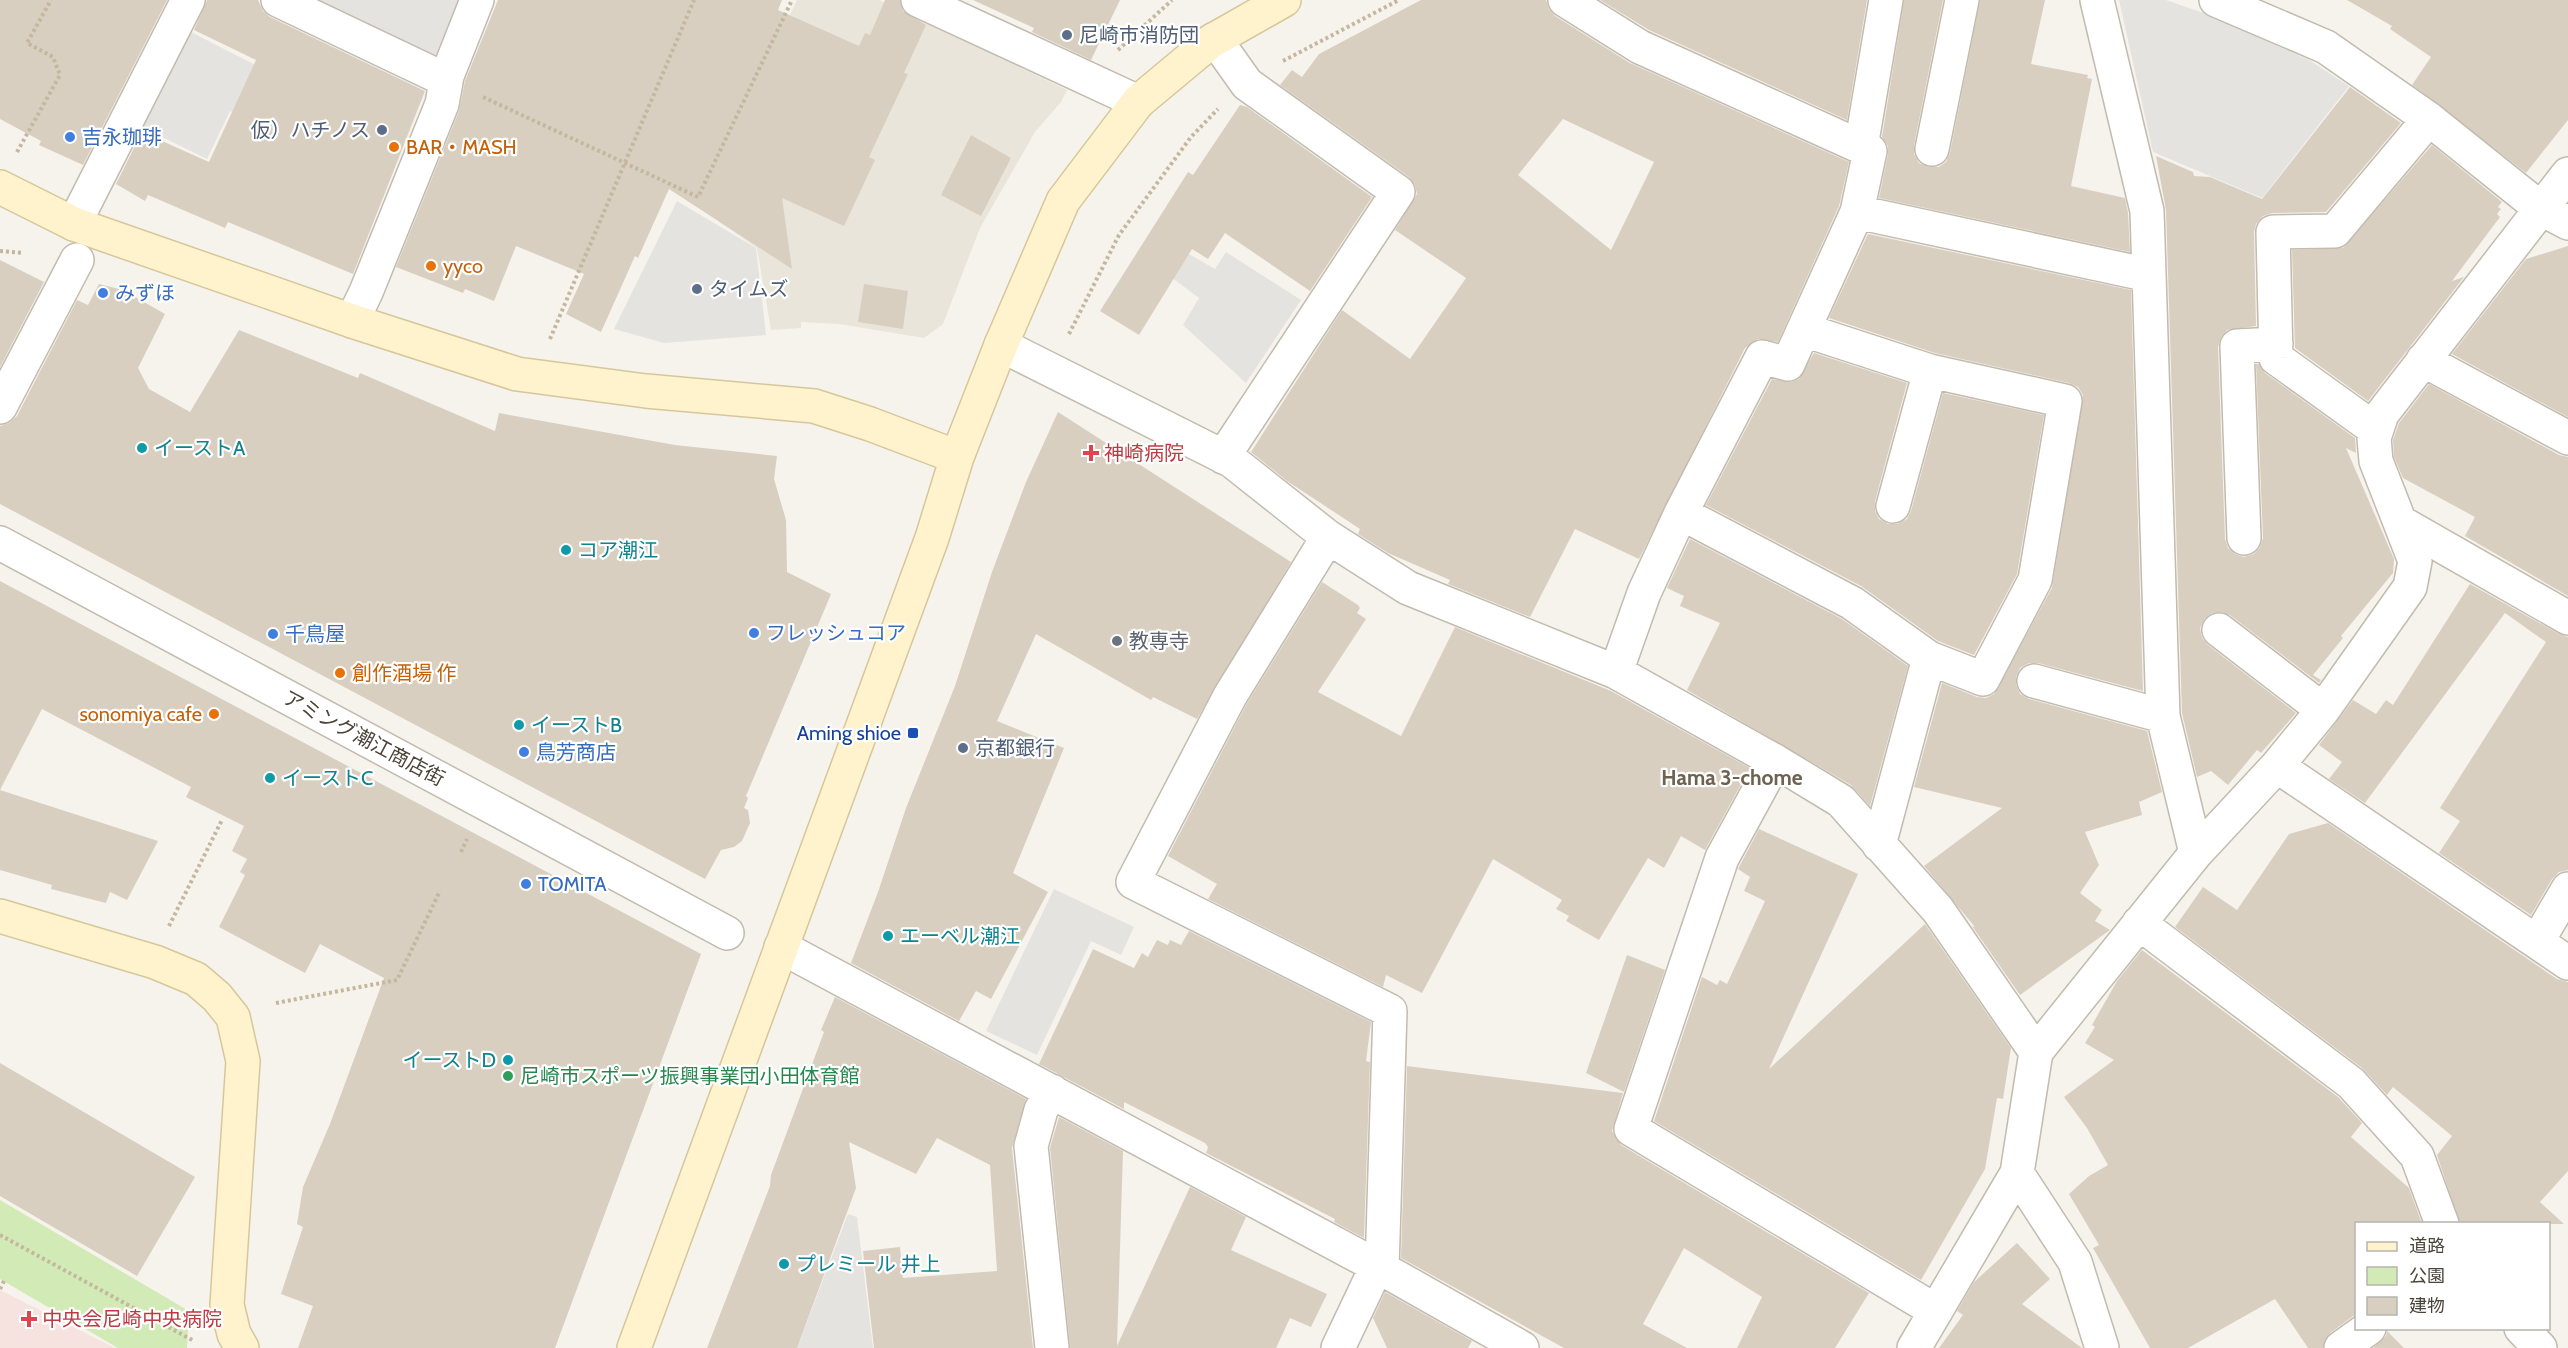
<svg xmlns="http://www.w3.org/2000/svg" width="2568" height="1348" viewBox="0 0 2568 1348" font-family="Cabin,'Noto Sans JP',sans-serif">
	<rect width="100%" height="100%" fill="#f6f3ec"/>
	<!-- residential -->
	<path fill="#eae5da" d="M797,0H879L1067,90L1061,102L1035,132L980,228L943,324L924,338L839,324L801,322V328L771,330L757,248L698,207Z"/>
	<!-- medical -->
	<path fill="#f6e3e0" d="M0,1290L115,1348H0Z"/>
	<!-- green -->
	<path fill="#d2eab5" d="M0,1200L189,1311L187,1348H118L0,1279Z"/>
	<!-- parking -->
	<path fill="#e5e3e0" d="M295,0H470L440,69Z
		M2119,0H2166L2209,15L2309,60L2349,86L2262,198L2153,152Z
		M189,31L287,81L267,128L230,111L207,159L140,126Z
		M677,201L756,248L766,335L664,343L614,329Z
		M1170,243L1215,269L1226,252L1301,300L1246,383L1183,325L1199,298L1155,265Z
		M1054,889L1134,927L1121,955L1091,941L1037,1055L986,1031Z
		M848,1214L857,1217L873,1348H792L799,1343Z"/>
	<!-- building -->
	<path fill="#d8cfc1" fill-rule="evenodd" d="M0,0H167L83,165L39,145L41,141L0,119Z
		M207,0H258L263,11L270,17L425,91L353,274L228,222L225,228L148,195L145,201L116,184L142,132L209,162L256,60L194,30Z
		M498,0H782L778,10L859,46L865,33L870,35L885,0H900L903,11L926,25L904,73L908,74L869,157L875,160L844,226L782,198L792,269L669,189L638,258L635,256L601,332L566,314L584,274L516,246L494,301L465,289L463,293L396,267L459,111L465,81Z
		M973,0H1120L1091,60L1032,32L1034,28Z
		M1421,0H1546L1549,9L1555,16L1630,63L1849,162L1839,206L1778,342L1758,339L1745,348L1639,559L1575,529L1530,617L1448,584L1450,580L1388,553L1358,534L1360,529L1287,481L1251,452L1342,310L1410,359L1466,278L1395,230L1417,194L1415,185L1409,177L1280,85L1292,70L1302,77L1319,54ZM1563,119L1654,162L1611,250L1518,175Z
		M1600,0H1867L1847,120L1649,30Z
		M1904,0H1943L1914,145V154L1919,163L1929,167H1939L1946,162L1950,153L1980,0H2045L2031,64L2088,75L2087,78L2092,79L2071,186L2125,198L2128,213L2130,252L1879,198L1888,154V146L1882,137Z
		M2347,0H2568V120L2526,173L2412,85L2431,57L2390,29L2392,26Z
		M2350,87L2401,123L2326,212L2272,213L2263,216L2256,224L2254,232L2256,326L2227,330L2221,337L2218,347L2225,539L2228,548L2235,554L2244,557L2254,554L2260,547L2263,538L2256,364H2259L2265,373L2355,438L2356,453L2346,448L2394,559L2393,573L2341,636L2343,638L2313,675L2321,680L2319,683L2230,615L2222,612L2212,613L2205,618L2200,628L2202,638L2208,645L2296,713L2261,753L2257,750L2228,785L2211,771L2197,777L2182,713L2166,210L2156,156L2193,172L2194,176L2210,177L2262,199Z
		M1240,105L1247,107L1372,197L1310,291L1225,233L1208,259L1192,249L1139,335L1100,311L1188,172L1193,175Z
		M971,135L1011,158L981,216L941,195Z
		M2432,145L2502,202L2498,207L2501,209L2497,214L2500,217L2452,281L2464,277L2368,401L2295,348L2292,250L2343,248Z
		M1868,234L2131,290L2143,691L2038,663H2029L2020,668L2016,677V685L2020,694L2029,699L2147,731L2162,792L2139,802L2142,815L2085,832L2099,865L2080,893L2102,910L2095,921L2110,930L2020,995L1972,926L1975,927L1924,866L2002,808L1914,787L1942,683L1977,697L1986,698L1994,694L2052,588L2083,395L2078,387L2069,383L1935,353L1829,318Z
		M2568,246V417L2452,354L2526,259Z
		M0,260L44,282L0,367Z
		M99,284L123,290L165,314L138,368L149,389L190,412L239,330L358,378L360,373L495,431L499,413L675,445L777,456L774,479L786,520L787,572L831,594L746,796L748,798L744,808L748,810L750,823L742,841L734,847L721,850L705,879L0,504V426L9,423L17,416L77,300L88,305Z
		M864,284L908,291L903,329L858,322Z
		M1814,353L1907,383L1875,501V511L1879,519L1888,524H1898L1907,519L1911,511L1943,393L2044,415L2017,574L1974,655L1938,641L1861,586L1706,505L1772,379L1791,382L1799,379Z
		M2429,384L2559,455L2568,457V596L2465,536L2475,517L2403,478L2394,457L2393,440L2399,423Z
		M1058,412L1291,562L1197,719L1153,697L1151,700L1036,634L997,721L1064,748L1013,873L1048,892L991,999L976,991L959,1021L851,963L878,892L906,808L955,686L992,572L1026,482Z
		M1690,539L1842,619L1908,666L1870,806L1851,785L1687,690L1720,623L1680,606L1684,596L1667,588Z
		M0,581L701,954L555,1348H298L313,1306L281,1294L303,1227L297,1224L303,1187L330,1124L384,978L320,944L305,973L219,927L245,875L240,872L247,859L232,851L244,826L186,797L191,787L42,709L0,790L158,841L127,900L110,892L106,903L51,889L52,885L0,870Z
		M1322,582L1358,605L1360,608L1357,613L1366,619L1318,692L1401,736L1455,627L1611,691L1750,768L1705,850L1681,836L1664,868L1648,858L1599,940L1566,921L1569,916L1556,909L1562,900L1493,859L1422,993L1386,975L1383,987L1208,899L1217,884L1168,856L1246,705Z
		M2470,584L2559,634L2568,637V870L2559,872L2552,879L2531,915L2439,853L2460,821L2440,808L2546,642L2505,613L2365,803L2329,779L2342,762L2319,745L2353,700L2376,714L2386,700L2393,705Z
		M2328,823L2557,979L2568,982V1171L2540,1202L2564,1224H2460L2437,1155L2452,1136L2393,1087L2387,1095L2362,1068L2175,927L2203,887L2237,910L2289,834Z
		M1759,829L1858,874L1769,1069L1925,924L2011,1048L2003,1099L1997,1098L1985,1169L1921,1280L1654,1121L1702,977L1717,985L1720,980L1727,984L1765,901L1744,891L1750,877L1738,869Z
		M1189,931L1371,1022L1366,1061L1370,1062L1364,1238L1334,1222L1335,1219L1206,1153L1208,1147L1205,1143L1124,1102V1109L1039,1064L1093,949L1134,968L1142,953L1148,957L1157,940L1168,945L1170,940L1181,945Z
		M2142,950L2338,1097L2362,1123L2351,1137L2409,1188L2422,1224H2356V1314L2330,1333L2323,1348H2308L2275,1299L2188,1348H2150L2093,1248L2099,1245L2069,1194L2089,1176L2108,1165L2087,1128L2064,1097L2114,1060L2085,1043L2095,1027L2092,1025L2117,981Z
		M1627,955L1665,970L1624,1092L1586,1073Z
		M835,997L1026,1099L1012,1148L1033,1348H874L863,1251L900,1247L903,1278L997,1271L990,1165L937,1138L916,1174L849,1142L856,1188L797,1348H707L770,1186L771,1175L824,1032L821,1030Z
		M0,1063L195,1177L137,1276L0,1196Z
		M1407,1066L1623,1093L1612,1131L1621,1145L1869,1293L1835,1348H1737L1762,1297L1684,1248L1643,1324L1687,1348H1564L1401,1258Z
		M1059,1117L1123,1151L1117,1346L1190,1187L1246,1217L1231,1250L1327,1294L1311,1327L1290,1318L1276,1348H1070L1050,1148Z
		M2017,1243L2050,1279L2022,1304L2082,1348H1939L1963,1315L1957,1311L1974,1282Z
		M1385,1292L1472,1341L1468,1348H1387L1373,1318Z
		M2387,1331L2404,1348H2373L2386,1336Z"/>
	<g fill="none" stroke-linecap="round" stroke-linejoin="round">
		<defs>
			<path id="street" d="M278,0L446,80
				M918,0L1138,102
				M1565,0L1640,47L1870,151L1857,212L2149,275
				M2097,0L2147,211L2163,716L2196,853
				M2216,0L2326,47L2429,119L2540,208L2568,223
				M1215,39L1247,84L1398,192L1223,457
				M1861,147L1886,0
				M1932,149L1962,0
				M74,224L188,0
				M352,321L366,292L442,104L447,76L477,0
				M1001,345L1232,461L1328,537L1408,588L1616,672L1775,761L1841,801L1938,910L2036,1052
				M2423,360L2568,438
				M0,407L77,260
				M2376,430L2276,358L2273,232L2335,231L2429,119
				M1893,506L1930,371
				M1681,513L1852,603L1929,658L1983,679L2035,580L2065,401L1930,371L1804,330
				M2400,522L2568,618
				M1328,537L1230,696L1133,882L1390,1011L1382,1269
				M2244,538L2237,346L2276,344
				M0,543L727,933
				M2219,630L2323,710
				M1616,672L1644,593L1681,513L1762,357L1788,364L1857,212
				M2034,681L2163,716
				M1775,761L1722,858L1631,1129L1936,1311
				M2277,766L2568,963
				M1879,845L1929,658
				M2139,923L2351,1083L2417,1156L2442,1224
				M2537,942L2568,889
				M781,947L1377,1266L1522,1348
				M2017,1173L2075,1262L2102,1348
				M2521,1328L2540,1348
				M1052,1348L1031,1146L1041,1110L1052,1091
				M1338,1348L1377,1266
				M1914,1348L2017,1173L2036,1052L2196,853L2277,766L2323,710L2410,587L2415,561L2376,461L2374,438L2382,414L2568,174
				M2341,1348L2369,1328"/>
			<path id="secondary" d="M0,187L74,224L352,321L517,374L646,391L814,406L870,424L957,457
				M0,916L155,962L196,979L217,997L233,1017L243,1061L227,1305L234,1334L242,1348
				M634,1348L932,538L957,457L1001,345L1063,201L1138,102L1210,42L1284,0"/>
		</defs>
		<!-- street casing -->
		<use href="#street" stroke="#c2bbae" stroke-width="36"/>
		<!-- secondary casing -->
		<use href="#secondary" stroke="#d6c79b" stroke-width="36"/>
		<!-- path -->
		<path stroke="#c4b79f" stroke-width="4" stroke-dasharray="3 3" stroke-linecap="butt" d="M1118,50L1172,0
			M1283,61L1399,0
			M483,97L698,197L792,0
			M17,152L60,75L53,57L27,43L51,0
			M0,251L23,253
			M1069,334L1119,235L1191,137L1218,109
			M550,339L694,0
			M461,852L467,839
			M169,926L222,820
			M276,1003L397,980L440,891
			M0,1235L194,1341
			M0,1289L4,1281"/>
		<!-- street -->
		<use href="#street" stroke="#fff" stroke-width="33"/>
		<!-- secondary -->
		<use href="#secondary" stroke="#fff3cd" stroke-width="33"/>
	</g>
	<!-- markers -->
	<g fill="#5c6f8a" stroke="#fff" stroke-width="2">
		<circle cx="1067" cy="35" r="6"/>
		<circle cx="382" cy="130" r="6"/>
		<circle cx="697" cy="289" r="6"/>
		<circle cx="963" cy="748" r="6"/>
	</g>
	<g fill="#3f7fe0" stroke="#fff" stroke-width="2">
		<circle cx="70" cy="137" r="6"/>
		<circle cx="103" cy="293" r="6"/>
		<circle cx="754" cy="633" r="6"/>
		<circle cx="273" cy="634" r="6"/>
		<circle cx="524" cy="752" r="6"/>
		<circle cx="526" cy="884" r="6"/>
	</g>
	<g fill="#e8710a" stroke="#fff" stroke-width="2">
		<circle cx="394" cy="147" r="6"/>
		<circle cx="431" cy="266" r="6"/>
		<circle cx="340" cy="673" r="6"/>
		<circle cx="214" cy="714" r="6"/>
	</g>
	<g fill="#0f9aa8" stroke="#fff" stroke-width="2">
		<circle cx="142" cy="448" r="6"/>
		<circle cx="566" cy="550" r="6"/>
		<circle cx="519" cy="725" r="6"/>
		<circle cx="270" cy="778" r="6"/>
		<circle cx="888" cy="936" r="6"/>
		<circle cx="508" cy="1060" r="6"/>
		<circle cx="784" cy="1264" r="6"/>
	</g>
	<g fill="#e0444e" stroke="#fff" stroke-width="2">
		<path d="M1088 444h6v6h6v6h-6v6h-6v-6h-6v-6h6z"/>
		<path d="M26 1310h6v6h6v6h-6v6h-6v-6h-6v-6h6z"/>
	</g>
	<circle fill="#6b7280" stroke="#fff" stroke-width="2" cx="1117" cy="641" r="6"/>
	<rect fill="#1a4fb4" stroke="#fff" stroke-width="2" x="907" y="727" width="12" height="12" rx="3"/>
	<circle fill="#2e9e5b" stroke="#fff" stroke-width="2" cx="508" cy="1076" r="6"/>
	<g text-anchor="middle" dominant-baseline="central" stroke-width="4.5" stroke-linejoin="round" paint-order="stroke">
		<!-- service labels -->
		<g font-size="20" fill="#4e5e75" stroke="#fff" text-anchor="start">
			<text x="1079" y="35">尼崎市消防団</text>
			<text x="370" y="130" text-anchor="end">仮）ハチノス</text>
			<text x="709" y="289">タイムズ</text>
			<text x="975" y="748">京都銀行</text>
		</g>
		<!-- shop labels -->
		<g font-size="20" fill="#366cbe" stroke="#fff" text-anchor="start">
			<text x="82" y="137">吉永珈琲</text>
			<text x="115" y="293">みずほ</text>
			<text x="766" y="633">フレッシュコア</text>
			<text x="285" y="634">千鳥屋</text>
			<text x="536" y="752">鳥芳商店</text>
			<text x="538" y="884">TOMITA</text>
		</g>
		<!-- food labels -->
		<g font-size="20" fill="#c56008" stroke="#fff" text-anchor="start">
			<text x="406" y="147">BAR・MASH</text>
			<text x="443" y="266">yyco</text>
			<text x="352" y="673">創作酒場 作</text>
			<text x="202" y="714" text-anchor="end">sonomiya cafe</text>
		</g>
		<!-- culture labels -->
		<g font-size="20" fill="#0d838f" stroke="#fff" text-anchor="start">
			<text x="154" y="448">イーストA</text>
			<text x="578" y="550">コア潮江</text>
			<text x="531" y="725">イーストB</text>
			<text x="282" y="778">イーストC</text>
			<text x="900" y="936">エーベル潮江</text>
			<text x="496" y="1060" text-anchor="end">イーストD</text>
			<text x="796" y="1264">プレミール 井上</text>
		</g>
		<!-- health labels -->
		<g font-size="20" fill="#be3a42" stroke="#fff" text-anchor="start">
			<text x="1104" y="453">神崎病院</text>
			<text x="42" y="1319">中央会尼崎中央病院</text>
		</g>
		<!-- worship labels -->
		<g font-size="20" fill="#5b616d" stroke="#fff" text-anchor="start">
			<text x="1129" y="641">教専寺</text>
		</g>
		<!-- transit labels -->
		<g font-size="20" fill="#164399" stroke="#fff" text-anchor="end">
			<text x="901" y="733">Aming shioe</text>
		</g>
		<!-- street labels -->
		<g font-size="20" fill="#4b4439" stroke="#fff">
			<text transform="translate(364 738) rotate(28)">アミング潮江商店街</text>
		</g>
		<!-- leisure labels -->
		<g font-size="20" fill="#27864d" stroke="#fff" text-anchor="start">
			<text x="520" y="1076">尼崎市スポーツ振興事業団小田体育館</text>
		</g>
		<!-- neighbourhood labels -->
		<g font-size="21" font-weight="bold" fill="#6e6250" stroke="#fff">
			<text x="1732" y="777">Hama 3-chome</text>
		</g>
	</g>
	<!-- legend -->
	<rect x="2355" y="1222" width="195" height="108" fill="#ffffff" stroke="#b7b4b0" stroke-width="1.5"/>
	<rect x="2367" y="1242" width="30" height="9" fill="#fff3cd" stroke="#b7b4b0" stroke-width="1.5"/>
	<text x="2409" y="1252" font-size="18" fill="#4b4439">道路</text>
	<rect x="2367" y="1267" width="30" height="18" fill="#d2eab5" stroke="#b7b4b0" stroke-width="1.5"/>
	<text x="2409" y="1282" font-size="18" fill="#4b4439">公園</text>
	<rect x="2367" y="1297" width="30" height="18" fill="#d8cfc1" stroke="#b7b4b0" stroke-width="1.5"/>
	<text x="2409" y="1312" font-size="18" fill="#4b4439">建物</text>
</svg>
